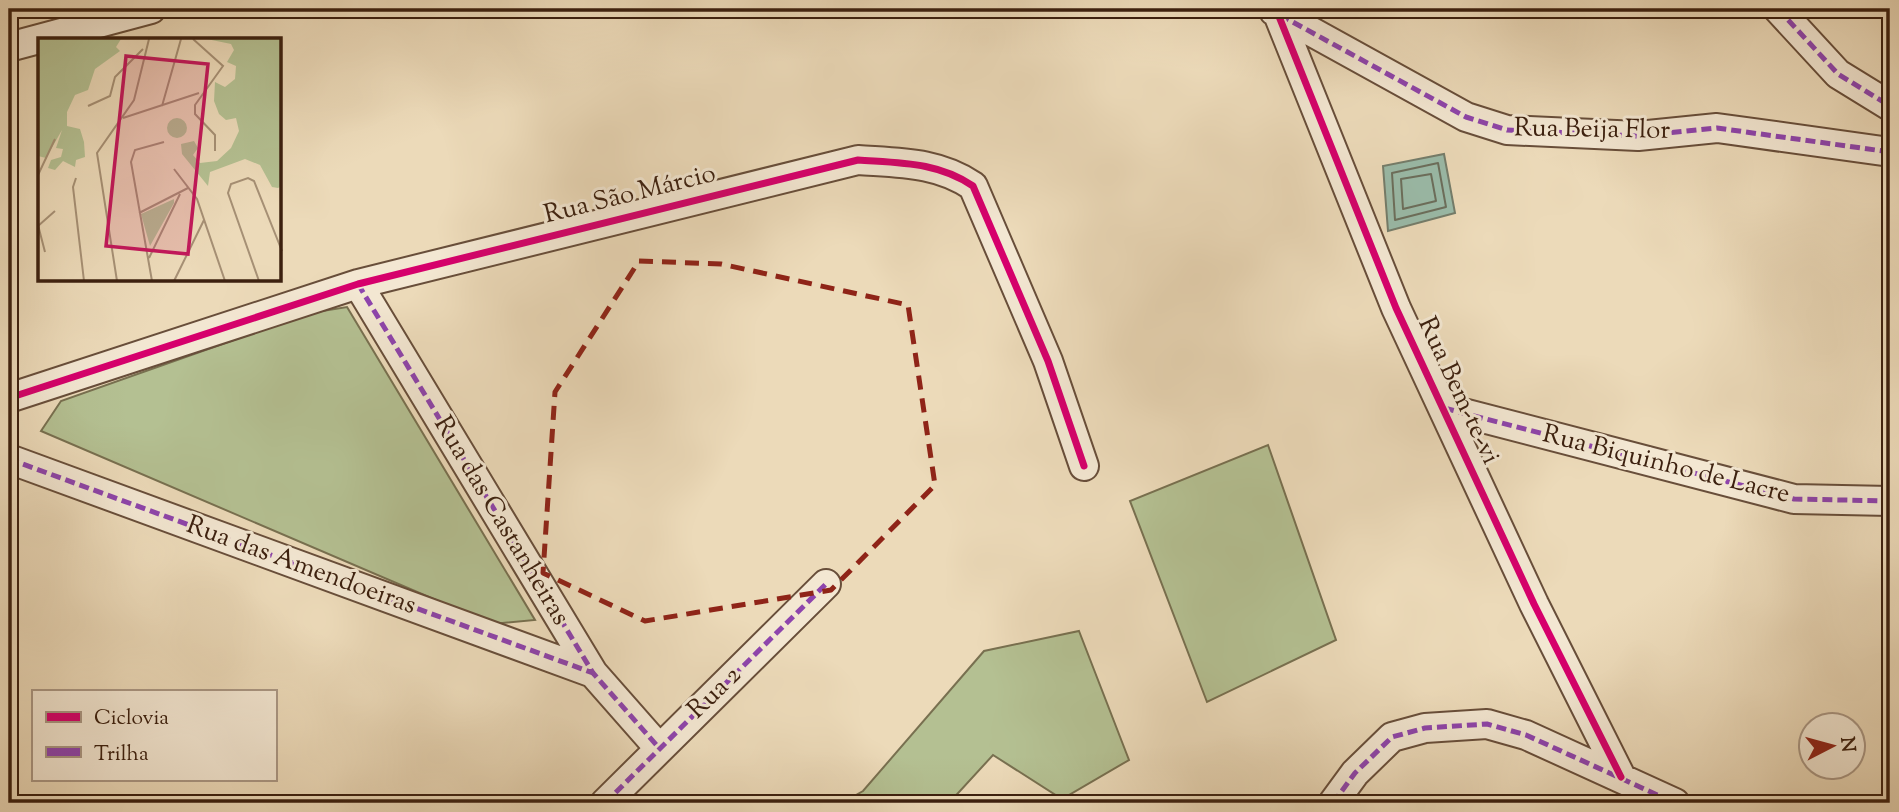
<svg xmlns="http://www.w3.org/2000/svg" width="1899" height="812" viewBox="0 0 1899 812" font-family="'Sorts Mill Goudy',serif">
	<rect width="100%" height="100%" fill="#ecdab9"/>
	<filter id="stains"><feTurbulence type="fractalNoise" baseFrequency=".00286" numOctaves="4"/><feColorMatrix values="0 0 0 0 .2 0 0 0 0 .09 0 0 0 0 .02 0 0 0 .5 -.17"/></filter>
	<radialGradient id="worn" r=".72"><stop offset=".6" stop-color="#630" stop-opacity="0"/><stop offset="1" stop-color="#630" stop-opacity=".3"/></radialGradient>
	<!-- green -->
	<path fill="#b4c092" stroke="#787050" stroke-width="2" d="M347,307L535,620L492,624L41,431L61,401L310,313Z
		M1268,445L1336,640L1207,702L1130,501Z
		M1079,631L1129,760L1062,799L993,755L949,803H842L863,791L984,651Z"/>
	<!-- water -->
	<path fill="#9abba9" stroke="#747d6b" stroke-width="2" d="M1444,154L1455,213L1388,231L1383,166Z"/>
	<g fill="none" stroke-linecap="round" stroke-linejoin="round">
		<!-- shore -->
		<path stroke="#6b6e5c" stroke-width="2" d="M1438,163L1446,207L1395,220L1392,173Z
			M1431,174L1436,201L1403,209L1401,179Z"/>
		<defs>
			<path id="street" d="M1778,9L1838,74L1890,106
				M1274,11L1466,117L1507,130L1638,136L1717,128L1890,152
				M1278,14L1396,308L1534,604L1621,777
				M9,47L151,9
				M358,284L593,673L659,748
				M9,398L358,284L858,160C900,163 938,162 973,186L1048,361L1084,466
				M1444,408L1794,499L1890,501
				M9,459L593,673
				M605,803L826,584
				M1333,803L1355,773L1392,737L1425,728L1487,724L1526,735L1675,803"/>
		</defs>
		<!-- street casing -->
		<use href="#street" stroke="#684e3a" stroke-width="32"/>
		<!-- street -->
		<use href="#street" stroke="#f3e7d2" stroke-width="28"/>
		<!-- quiet -->
		<path stroke="#8e44ad" stroke-width="5" stroke-dasharray="10 5" stroke-linecap="butt" d="M1778,9L1838,74L1890,106
			M1280,15L1466,117L1507,130L1638,136L1717,128L1890,152
			M358,284L593,673L659,748
			M1444,408L1794,499L1890,501
			M9,459L593,673
			M605,803L826,584
			M1333,803L1355,773L1392,737L1425,728L1487,724L1526,735L1675,803"/>
		<defs>
			<path id="cycleway" d="M1278,14L1396,308L1534,604L1621,777
				M9,398L358,284L858,160C900,163 938,162 973,186L1048,361L1084,466"/>
		</defs>
		<!-- cycleway casing -->
		<use href="#cycleway" stroke="#f3e7d2" stroke-width="11"/>
		<!-- cycleway -->
		<use href="#cycleway" stroke="#d6006c" stroke-width="7"/>
	</g>
	<!-- marked area -->
	<path fill="none" stroke="#8f2418" stroke-width="5" stroke-dasharray="14 9" stroke-linejoin="round" d="M639,261L721,264L908,305L935,485L831,590L645,621L543,573L555,392Z"/>
	<g text-anchor="middle" dominant-baseline="central" stroke-width="6" stroke-linejoin="round" paint-order="stroke">
		<!-- street labels -->
		<g font-size="26" fill="#3c200f" stroke="#f3e7d2">
			<text transform="translate(1592 130) rotate(1)">Rua Beija Flor</text>
			<text transform="translate(630 195) rotate(-14)">Rua São Márcio</text>
			<text transform="translate(1458 391) rotate(65)">Rua Bem-te-vi</text>
			<text transform="translate(1666 465) rotate(14)">Rua Biquinho de Lacre</text>
			<text transform="translate(501 521) rotate(59)">Rua das Castanheiras</text>
			<text transform="translate(301 566) rotate(20)">Rua das Amendoeiras</text>
			<text transform="translate(715 693) rotate(-44)">Rua 2</text>
		</g>
	</g>
	<!-- overview -->
	<g transform="translate(38 38)">
		<rect width="243" height="243" fill="#ecdab9"/>
		<path d="M0,1H83L78,9L82,13L57,31L50,52L37,57L29,74V88L42,91L46,104L47,119L38,122L37,129L25,123L17,132L10,130L13,122L23,119L25,111L18,110L24,92L8,120L0,118ZM169,1H243L244,148L240,150L234,149L222,127L207,121L172,134L170,148L144,116L143,106L156,103L160,110L155,117L162,125L179,123L193,110L201,93L198,80L188,82L181,76L176,63L177,44L187,49L197,41L198,28L189,24L196,12L193,6ZM129 90a10 10 0 1 1 20 0a10 10 0 1 1-20 0ZM136,161V165L112,208L103,176Z" fill="#b4c092"/>
		<path fill="none" stroke="#a69075" stroke-width="2" d="M155,1L185,28L157,67V76L177,97V113M50,68L72,58L77,39L105,11M124,68L143,1M85,80L161,55M136,131L159,161L187,243M0,137L17,101M38,140L35,149L46,243M101,175L150,150M0,187L7,214M0,188L17,173M111,220L142,156M79,243L59,115L96,62L111,1M114,243L93,124L97,112L126,104M136,243L166,182M221,243L190,155L193,146L210,140L216,143L244,213"/>
		<path fill="#c2185b" fill-opacity="0.15" stroke="#c2185b" stroke-width="3.5" d="M88,18L170,26L150,216L68,208Z"/>
		<rect width="243" height="243" fill="none" stroke="#3c200f" stroke-width="3.5"/>
	</g>
	<!-- margin -->
	<rect width="1899" height="812" fill="none" stroke="#ecdab9" stroke-width="35"/>
	<rect x="10" y="10" width="1878" height="791" fill="none" stroke="#3c200f" stroke-width="3.5"/>
	<rect x="18" y="18" width="1864" height="777" fill="none" stroke="#3c200f" stroke-width="2"/>
	<!-- legend -->
	<rect x="32" y="690" width="245" height="91" fill="#f3e7d2" stroke="#aa9784" stroke-width="2"/>
	<rect x="46" y="712" width="35" height="10" fill="#d6006c" stroke="#aa9784" stroke-width="2"/>
	<text x="94" y="724" font-size="21" fill="#3c200f">Ciclovia</text>
	<rect x="46" y="747" width="35" height="10" fill="#8e44ad" stroke="#aa9784" stroke-width="2"/>
	<text x="94" y="760" font-size="21" fill="#3c200f">Trilha</text>
	<!-- north arrow -->
	<g transform="translate(1832 746) rotate(84)"><circle r="33" fill="#f3e7d2" stroke="#aa9784" stroke-width="2"/>
	<path d="M0-5L12 26L0 18L-12 26Z" fill="#8f2418"/>
	<text y="-10" font-size="19" font-weight="bold" text-anchor="middle" fill="#3c200f">N</text>
	</g>
	<rect width="100%" height="100%" filter="url(#stains)"/>
	<rect width="100%" height="100%" fill="url(#worn)"/>
</svg>
